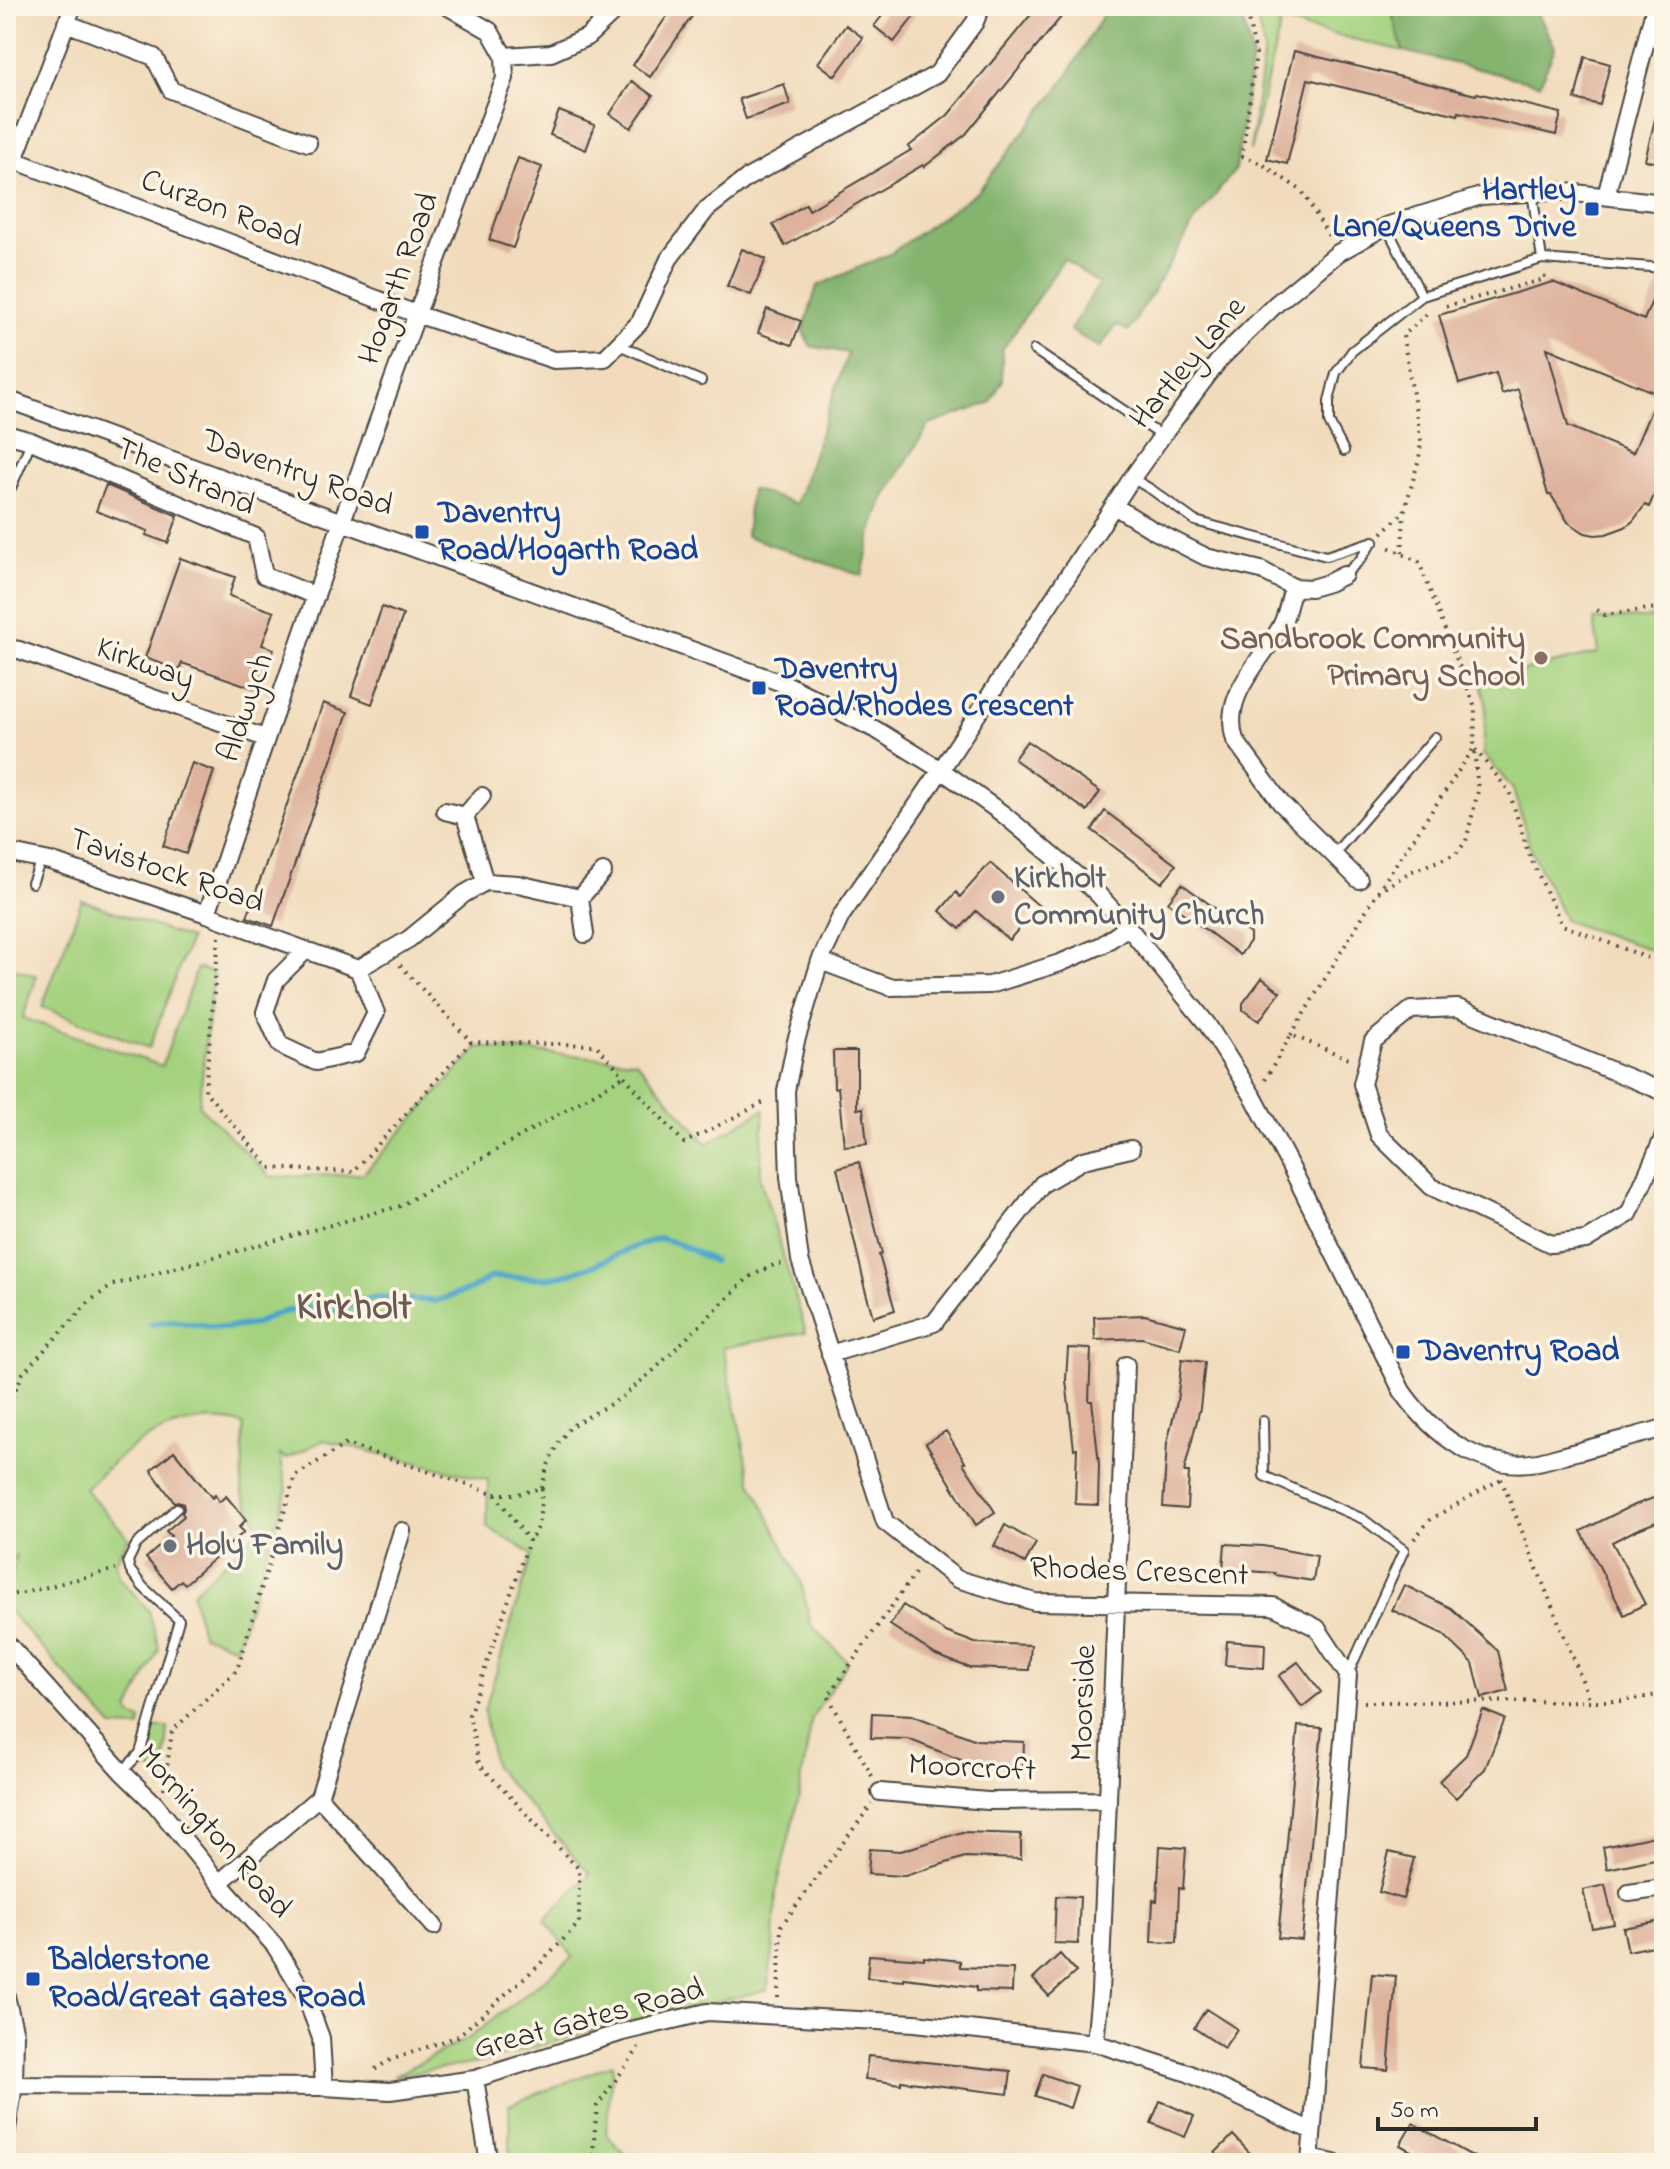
<svg xmlns="http://www.w3.org/2000/svg" width="1670" height="2169" viewBox="0 0 1670 2169" font-family="'Indie Flower',sans-serif">
	<rect width="100%" height="100%" fill="#fcf5e5"/>
	<filter id="ink" filterUnits="userSpaceOnUse"><feTurbulence type="fractalNoise" baseFrequency=".0125" numOctaves="2"/><feDisplacementMap in="SourceGraphic" scale="16" xChannelSelector="R" yChannelSelector="G"/><feConvolveMatrix kernelMatrix="1 2 1 2 8 2 1 2 1" color-interpolation-filters="sRGB"/></filter>
	<filter id="wash" filterUnits="userSpaceOnUse"><feTurbulence type="fractalNoise" baseFrequency=".006" numOctaves="4" result="noise"/><feDisplacementMap in="SourceGraphic" scale="32" xChannelSelector="R" yChannelSelector="G"/><feGaussianBlur stdDeviation="1.8" result="paint"/><feColorMatrix in="noise" values="0 0 0 0 0 0 0 0 0 0 0 0 0 0 0 0 0 1.4 0 .05"/><feComposite in="paint" operator="in"/></filter>
	<g filter="url(#wash)">
		<rect width="100%" height="100%" fill="#f1dbbc"/>
		<!-- green -->
		<path fill="#a5d27f" stroke="#687e55" stroke-width="2" d="M1254,6H1390L1403,51L1281,22L1250,151L1264,50Z
			M1664,617V954L1565,921L1531,850L1513,789L1483,754L1486,702L1480,681L1599,653L1594,620Z
			M82,900L190,939L149,1048L42,1007Z
			M6,966L37,976L23,1018L162,1066L197,968L213,973L199,1106L271,1177L363,1174L479,1047L636,1061L707,1144L764,1109L760,1178L806,1332L723,1348L751,1481L801,1582L811,1625L848,1662L812,1718L798,1800L776,1892L774,1946L767,1990L603,2028L478,2063L393,2076L469,2038L573,1957L545,1920L590,1874L494,1767L484,1712L532,1554L487,1527L488,1480L324,1440L286,1459L280,1454L287,1490L236,1647L202,1635L192,1593L260,1529L242,1492L244,1425C204,1413 159,1427 127,1451C112,1462 99,1476 85,1489L129,1538L120,1552L116,1565L119,1577L149,1611L159,1649L129,1710L132,1716L141,1720L140,1728L113,1727L6,1608L16,1554L6,1568Z
			M154,1728H168L163,1783L147,1764Z
			M613,2064L606,2134L634,2163H511L509,2105Z"/>
		<!-- forest -->
		<path fill="#84b46e" stroke="#58704c" stroke-width="2" d="M1108,6H1239L1252,55L1236,169L1197,218L1129,331L1116,325L1100,348L1070,330L1099,284L1064,259L1002,350V381L990,403L929,425L883,500L871,535L862,576L746,536L751,489L796,504L848,353L811,346L803,332L817,286L890,254L978,191L1064,81Z
			M1390,6H1534L1555,47L1540,84L1403,51Z"/>
		<g fill="none" stroke-linecap="round" stroke-linejoin="round">
			<!-- stream -->
			<path stroke="#49a5c7" stroke-width="6" d="M151,1324L172,1321L224,1328L256,1324L275,1314L309,1306L329,1313L375,1297L436,1301L472,1289L491,1277L548,1278L571,1273L595,1265L629,1249L659,1238L679,1244L713,1261"/>
		</g>
		<g id="blocks">
			<!-- building -->
			<path fill="#deb29c" fill-rule="evenodd" d="M674,6H699L650,77L633,65Z
				M890,6H922L894,42L874,26Z
				M1038,6H1070L966,134L924,167L923,165L785,246L773,225L806,204L809,210L911,150L908,147L948,115Z
				M846,25L863,38L835,76L818,63Z
				M1294,51L1476,95L1477,93L1561,113L1556,135L1459,112L1458,115L1308,79L1287,164L1267,159Z
				M1585,57L1610,64L1600,105L1575,99Z
				M632,81L653,96L631,128L610,114Z
				M784,84L790,104L746,119L739,99Z
				M1658,107L1664,108V164L1645,160Z
				M559,111L595,125L586,150L550,135Z
				M518,158L542,167L513,248L489,240Z
				M742,249L766,259L751,295L727,286Z
				M1663,275L1664,472L1649,507L1645,505L1633,521L1625,527L1606,534L1595,535L1585,533L1568,522L1551,495H1548L1518,389L1502,394L1496,373L1459,384L1439,315L1553,282L1644,320ZM1547,348L1658,394L1633,453L1568,426Z
				M767,309L801,321L792,345L758,333Z
				M106,485L178,516L168,543L146,535L148,531L96,511Z
				M180,558L235,577L229,596L274,612L262,645L274,649L259,690L182,663L179,670L145,658Z
				M382,607L403,615L372,704L351,696Z
				M323,703L348,712L273,926L247,917Z
				M1027,741L1100,792L1087,811L1014,759Z
				M192,763L214,771L186,854L163,846Z
				M1105,811L1176,865L1162,883L1092,830Z
				M990,863L1039,906L1009,940L976,911L960,929L940,911L956,892L960,897Z
				M1182,884L1250,934V941L1240,955L1168,902Z
				M1262,978L1280,992L1259,1021L1243,1010V1003Z
				M833,1051H857V1109L863,1108L867,1144L844,1146L838,1087L834,1088Z
				M859,1162L882,1254L879,1255L895,1310L873,1317L863,1282H864L837,1168Z
				M1145,1315L1186,1326L1180,1349L1142,1338L1095,1340L1094,1317Z
				M1068,1348L1091,1349L1089,1401H1092L1099,1464L1098,1505L1075,1504L1077,1448L1074,1449L1066,1380Z
				M1182,1359L1205,1362L1200,1408L1184,1472H1189L1187,1509L1163,1507L1167,1443L1177,1402Z
				M946,1431L965,1462L963,1463L995,1512L976,1525L926,1443Z
				M174,1451L212,1498L215,1495L219,1502L226,1496L246,1520L239,1527L244,1532L185,1584L181,1580L172,1588L146,1558L171,1536L166,1531L184,1516L182,1513L184,1509L183,1504L178,1501L174,1502L151,1470Z
				M1664,1494V1519L1636,1530L1612,1542L1645,1604L1624,1615L1581,1531L1627,1508Z
				M1005,1525L1036,1543L1025,1563L994,1546Z
				M1225,1544L1263,1546L1317,1556L1313,1581L1275,1575V1573L1223,1569Z
				M1404,1585L1451,1608L1498,1651L1508,1691L1482,1698L1473,1663L1443,1634L1392,1610Z
				M903,1605L946,1632L975,1643L1031,1645L1029,1670L970,1668L936,1655L890,1625Z
				M1227,1641L1265,1644L1264,1668L1225,1665Z
				M1298,1662L1321,1692L1302,1707L1279,1676Z
				M1483,1710L1505,1719L1485,1769L1456,1798L1439,1781L1466,1755Z
				M872,1713L912,1715L976,1740L1024,1742L1023,1767L971,1764L908,1739L871,1738Z
				M1298,1726L1322,1728L1302,1940L1278,1938Z
				M962,1832L1021,1834V1859L965,1857L905,1876L868,1874L870,1849L901,1851Z
				M1664,1834V1857L1607,1869L1603,1847Z
				M1160,1846L1186,1848L1183,1889L1179,1888L1177,1943L1151,1942L1153,1900L1157,1901Z
				M1389,1852L1414,1858L1403,1899L1379,1892Z
				M1605,1885L1614,1924L1592,1928L1583,1890Z
				M1056,1896L1080,1897L1078,1944L1054,1943Z
				M1662,1921L1664,1944L1628,1951L1623,1928Z
				M1060,1954L1076,1972L1049,1996L1033,1979Z
				M869,1955L924,1959V1957L960,1961V1967L1013,1969L1012,1992L976,1991V1987L904,1978V1981L867,1978Z
				M1372,1974L1396,1976L1388,2070L1363,2068Z
				M1206,2009L1237,2029L1224,2048L1194,2028Z
				M868,2056L1011,2071L1008,2094L901,2081V2084L865,2079Z
				M1043,2074L1077,2086L1070,2108L1035,2096Z
				M1160,2101L1194,2116L1185,2137L1151,2123Z
				M1413,2123L1432,2134L1485,2163H1433L1400,2145Z
				M1233,2135L1259,2163H1225L1215,2153Z"/>
		</g>
	</g>
	<g filter="url(#ink)">
		<use href="#blocks" fill-opacity="0" stroke="#494541" stroke-width="2"/>
		<g fill="none" stroke-linecap="round" stroke-linejoin="round">
			<defs>
				<path id="lane" d="M1532,192L1542,259
					M1422,296L1542,259L1664,268
					M619,345L701,381
					M1034,350L1162,436
					M1344,451L1329,422V401L1336,373L1352,351L1422,296L1386,226
					M1132,478L1152,490L1195,521L1326,556L1374,541
					M6,499L31,442
					M1344,575L1360,560L1373,541
					M1334,854L1435,737
					M32,883L41,860
					M1263,1421L1264,1476L1363,1519L1404,1550L1348,1674
					M122,1772L140,1753L179,1620L143,1587L130,1570L128,1561L136,1545L177,1508"/>
				<path id="street" d="M66,23L154,57L171,90L308,143
					M504,56L551,53L587,37L620,6
					M6,157L416,314L554,360L605,358L640,322L669,259L707,209L747,178L937,74L975,22L981,6
					M14,160L73,6
					M1606,196L1655,6
					M6,399L790,686L880,732L941,770L1003,814L1095,891L1128,927L1207,1024L1254,1098L1297,1179L1402,1391C1433,1435 1480,1472 1538,1462C1552,1459 1566,1454 1580,1451C1608,1443 1636,1436 1664,1428
					M6,434L31,441L256,537L264,575L316,596
					M1114,506L1153,530L1206,557L1261,570L1293,587L1311,588L1328,583L1344,575
					M1293,587C1289,600 1287,616 1280,628C1260,663 1221,696 1235,740L1281,803L1359,880
					M6,648L19,650L265,738
					M445,811L465,816L482,796
					M465,816L485,882
					M6,852L50,861L207,914L220,919L358,969L376,1013L356,1053L316,1062L280,1045L265,1012L276,980L306,950
					M207,914C300,633 400,355 505,78L504,56L490,31L447,6
					M585,934L580,898L603,872
					M820,961L890,987L990,985L1060,963L1102,945L1128,927
					M358,969L409,939L464,894L485,882L518,884L580,898
					M1664,1092L1458,1008L1411,1010L1373,1041L1362,1084L1379,1135L1432,1187L1551,1244L1586,1240L1629,1214L1664,1136
					M830,1354L934,1323L1042,1184L1083,1160L1131,1149
					M402,1531L319,1797L434,1926
					M6,1642L122,1772L155,1804L219,1883L275,1946L305,1995L321,2038L324,2087
					M880,1792L988,1801L1108,1800
					M219,1883L319,1797
					M1629,1893L1664,1888
					M6,1996L15,2034L14,2085L6,2135
					M1095,2043L1100,1992L1126,1365
					M475,2079L489,2163
					M6,2085L324,2087L390,2091L475,2079L623,2032L707,2012L915,2023L1095,2043L1188,2073L1312,2131
					M1310,2158L1334,2163
					M1310,2163L1348,1675L1317,1628L1273,1606L1035,1602L957,1579L885,1522L800,1260L789,1177L786,1091L796,1041L820,961L841,916L941,770L1132,478L1162,436L1220,359L1276,304L1338,253L1386,226L1481,196L1557,191L1664,203"/>
			</defs>
			<!-- lane casing -->
			<use href="#lane" stroke="#494541" stroke-width="12"/>
			<!-- street casing -->
			<use href="#street" stroke="#494541" stroke-width="20"/>
			<!-- path -->
			<path stroke="#494541" stroke-width="4" stroke-dasharray="2 6" stroke-linecap="butt" d="M1245,6L1256,54L1242,156L1262,164L1302,191L1330,238
				M1446,306L1545,279L1544,271
				M1382,533L1404,512L1419,459L1421,441L1403,336L1430,311
				M1402,553L1404,514
				M1597,610L1605,615L1664,607
				M1378,892L1410,872L1456,854L1466,841L1478,791L1474,748L1509,791L1528,852L1562,925L1664,964
				M219,937L205,1091L270,1168L353,1172L471,1042
				M400,965L471,1042L596,1045L684,1143L768,1100
				M1291,1035L1376,894L1474,748L1475,707L1419,562L1386,546
				M1265,1080L1291,1035L1350,1059
				M6,1411L23,1373L91,1300L113,1285L400,1206L624,1076
				M1501,1479L1590,1700
				M542,1488L547,1467L559,1442L571,1426L621,1398L654,1370L749,1277L774,1265L785,1263
				M495,1494H518L542,1488C540,1506 542,1527 529,1541
				M1414,1539L1431,1519L1501,1479
				M6,1595L24,1593L116,1569
				M1364,1702L1622,1701L1664,1694
				M872,1776L828,1696L918,1569
				M164,1789L172,1731L237,1670L295,1476L346,1444L495,1494L529,1541L469,1715L479,1764L579,1869V1923L540,1964L458,2036L388,2061L371,2072
				M778,1998L781,1926L872,1804
				M592,2163L597,2106L639,2048"/>
			<!-- lane -->
			<use href="#lane" stroke="#fff" stroke-width="8"/>
			<!-- street -->
			<use href="#street" stroke="#fff" stroke-width="16"/>
		</g>
	</g>
	<!-- markers -->
	<g fill="#1a4fb4" stroke="#fcf5e5" stroke-width="3">
		<rect x="1584" y="201" width="16" height="16" rx="4"/>
		<rect x="414" y="524" width="16" height="16" rx="4"/>
		<rect x="751" y="680" width="16" height="16" rx="4"/>
		<rect x="1395" y="1344" width="16" height="16" rx="4"/>
		<rect x="25" y="1971" width="16" height="16" rx="4"/>
	</g>
	<circle fill="#8d6e63" stroke="#fcf5e5" stroke-width="3" cx="1541" cy="658" r="8"/>
	<g fill="#6b7280" stroke="#fcf5e5" stroke-width="3">
		<circle cx="998" cy="897" r="8"/>
		<circle cx="170" cy="1546" r="8"/>
	</g>
	<g text-anchor="middle" dominant-baseline="central" stroke-width="7" stroke-linejoin="round" paint-order="stroke">
		<!-- transit labels -->
		<g font-size="32" font-weight="bold" fill="#164399" stroke="#fcf5e5" text-anchor="start">
			<text x="1576" y="191" text-anchor="end">Hartley<tspan x="1576" dy="37">Lane/Queens Drive</tspan></text>
			<text x="438" y="514">Daventry<tspan x="438" dy="37">Road/Hogarth Road</tspan></text>
			<text x="775" y="670">Daventry<tspan x="775" dy="37">Road/Rhodes Crescent</tspan></text>
			<text x="1419" y="1352">Daventry Road</text>
			<text x="49" y="1961">Balderstone<tspan x="49" dy="37">Road/Great Gates Road</tspan></text>
		</g>
		<!-- street labels -->
		<g font-size="32" fill="#2b2b2b" stroke="#fcf5e5">
			<text transform="translate(221 210) rotate(21)">Curzon Road</text>
			<text transform="translate(400 279) rotate(-70)">Hogarth Road</text>
			<text transform="translate(1189 364) rotate(-50)">Hartley Lane</text>
			<text transform="translate(297 474) rotate(20)">Daventry Road</text>
			<text transform="translate(185 478) rotate(24)">The Strand</text>
			<text transform="translate(145 665) rotate(20)">Kirkway</text>
			<text transform="translate(247 708) rotate(-71)">Aldwych</text>
			<text transform="translate(166 872) rotate(19)">Tavistock Road</text>
			<text transform="translate(1139 1573) rotate(2)">Rhodes Crescent</text>
			<text transform="translate(1085 1703) rotate(-88)">Moorside</text>
			<text transform="translate(972 1769) rotate(3)">Moorcroft</text>
			<text transform="translate(213 1832) rotate(49)">Mornington Road</text>
			<text transform="translate(589 2020) rotate(-15)">Great Gates Road</text>
		</g>
		<!-- education labels -->
		<g font-size="32" font-weight="bold" fill="#785e54" stroke="#fcf5e5" text-anchor="end">
			<text x="1525" y="640">Sandbrook Community<tspan x="1525" dy="37">Primary School</tspan></text>
		</g>
		<!-- worship labels -->
		<g font-size="32" font-weight="bold" fill="#5b616d" stroke="#fcf5e5" text-anchor="start">
			<text x="1014" y="879">Kirkholt<tspan x="1014" dy="37">Community Church</tspan></text>
			<text x="186" y="1546">Holy Family</text>
		</g>
		<!-- district labels -->
		<g font-size="40" font-weight="bold" fill="#6a5a53" stroke="#fcf5e5">
			<text x="354" y="1308">Kirkholt</text>
		</g>
	</g>
	<!-- margin -->
	<rect width="1670" height="2169" fill="none" stroke="#fcf5e5" stroke-width="32"/>
	<!-- scale -->
	<path d="M1378 2117v12h158v-12" fill="none" stroke="#2b2b2b" stroke-width="4"/>
	<text x="1390" y="2117" font-size="24" fill="#2b2b2b" stroke="#fcf5e5" stroke-width="6" paint-order="stroke">50 m</text>
</svg>
